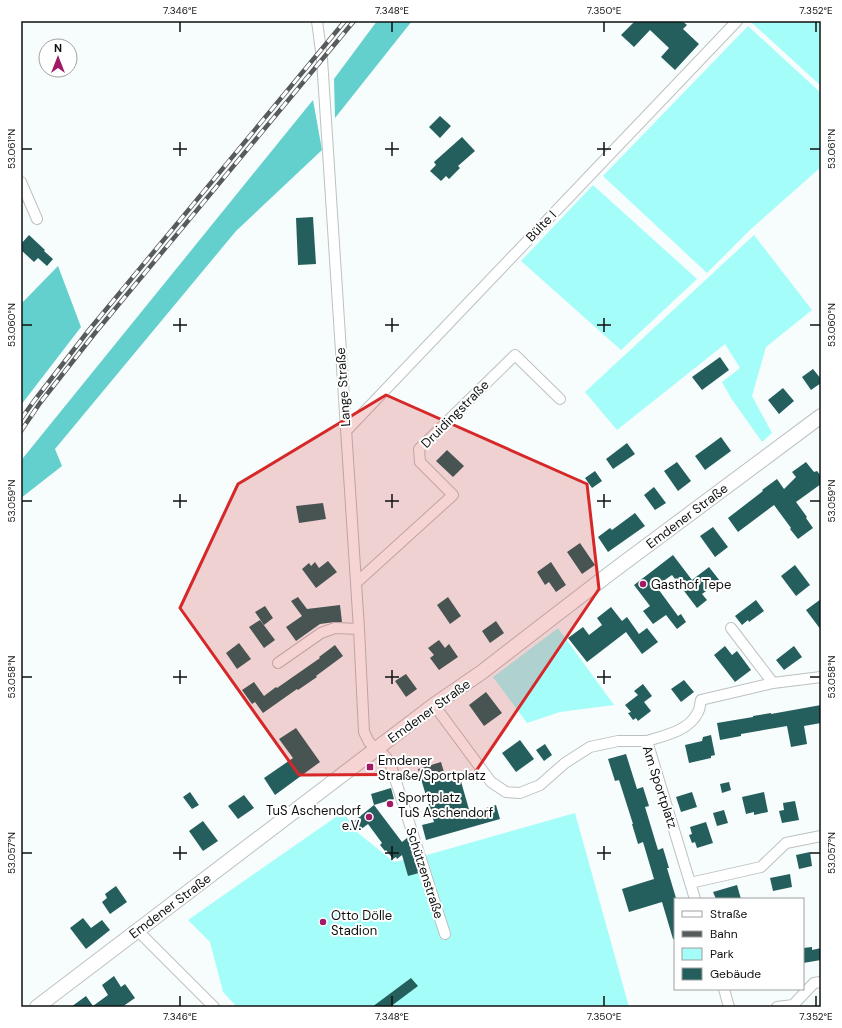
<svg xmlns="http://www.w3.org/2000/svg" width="842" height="1028" viewBox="0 0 842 1028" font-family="'DM Sans',sans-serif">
	<rect width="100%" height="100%" fill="#f7fcfc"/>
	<!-- green -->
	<path fill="#a5fdfa" d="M752,21H821V86L751,22Z
		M748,26L821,93V167L750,230L707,273L603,176Z
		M593,185L697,279L621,350L521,261Z
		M754,235L812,310L766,347L752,396L772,433L762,442L731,398L722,382L740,368L725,344L617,430L585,392Z
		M558,628L614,705L560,712L527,723L493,677Z
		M343,812L358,833L394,862L427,855L575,813L629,1007H237L223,992L210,942L188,920Z"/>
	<!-- forest -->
	<path fill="#64d0cd" d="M377,21H412L335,118L334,79Z
		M313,100L322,150L236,231L55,449L62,466L21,498V462L23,458Z
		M58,266L81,327L21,405V304Z"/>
	<!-- building -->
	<path fill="#255f5d" d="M635,21H682L687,25L683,29L699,44L675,70L661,57L669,48L650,30L634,47L621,35Z
		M440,116L451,126L440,138L429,127Z
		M462,137L475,151L458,166L460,168L449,179L446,176L441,181L430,171L436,165L434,162Z
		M313,217L316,264L298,265L296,218Z
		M29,235L45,250L44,251L53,259L47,266L38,258L34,262L21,250V244Z
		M720,357L729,370L702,390L692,377Z
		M813,369L821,379V383L811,390L802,377Z
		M783,388L794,401L779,414L768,400Z
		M721,437L731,451L705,470L695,456Z
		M627,443L635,454L613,469L606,459Z
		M447,450L464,466L453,477L436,461Z
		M677,462L691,481L678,491L664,471Z
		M806,462L814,472L817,471L821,476V484L796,502L807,517L806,518L813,528L798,539L790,529L791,528L774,505L738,532L728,518L763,491L762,490L777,479L784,489L796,477L792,472Z
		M595,471L602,481L592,488L585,478Z
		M654,487L666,503L655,510L644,495Z
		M323,503L326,519L299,523L296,506Z
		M635,513L645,526L608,552L598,537L610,528L612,530Z
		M713,527L728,547L715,557L700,536Z
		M580,543L595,565L582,574L567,552Z
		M673,555L692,580L709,567L720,581L702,594L707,600L697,608L672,575L656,586L678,616L681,614L686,622L677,629L666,615L653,624L643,611L650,606L634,585Z
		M328,561L337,572L316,588L302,569L309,563L311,566L315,562L319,568Z
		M551,562L566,585L556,592L549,582L545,585L537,572Z
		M795,565L810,585L796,596L781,576Z
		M298,597L307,609L340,605L342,622H335L320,624L296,641L286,627L302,616L291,601Z
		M448,597L461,616L450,624L437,605Z
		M821,599V630L806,610Z
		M756,600L764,611L749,622L748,620L742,625L735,616Z
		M265,606L273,618L264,625L255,612Z
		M611,607L622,621L627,617L639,634L647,628L658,642L642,654L626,632L587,662L568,638L583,627L589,635L602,625L597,618Z
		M260,620L275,640L264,648L249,627Z
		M496,621L504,633L490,643L482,631Z
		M439,640L445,648L449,644L458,657L439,670L430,658L434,655L428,648Z
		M239,643L251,659L237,669L226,653Z
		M335,645L343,656L316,676L317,677L298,690L297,689L263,713L255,702L252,704L242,690L254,682L264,696L276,687L277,688L320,658L319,657Z
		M725,646L732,655L737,651L751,670L735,682L714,655Z
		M794,646L802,657L784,670L776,660Z
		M406,674L417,689L406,697L395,681Z
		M684,680L694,692L681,702L671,689Z
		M643,684L652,696L644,702L651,711L638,721L636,718L633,720L628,713L631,712L625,705L638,695L634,691Z
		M486,692L502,713L484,726L469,705Z
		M821,705V723L804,726L807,744L791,747L787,726L741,734V736L720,740L717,723L753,717V716L771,713V714Z
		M296,728L320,762L275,795L264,778L293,758L279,739Z
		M711,735L715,755L711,756V758L689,763L685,745L702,741L703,737Z
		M520,740L534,759L516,772L502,753Z
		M545,744L552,755L544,761L536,750Z
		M626,754L637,789L643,787L649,806L645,807L658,850L663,848L669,868H667L676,898H675V939H673L662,902L629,912L622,889L654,879L643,842L638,844L632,824H633L619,780L615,781L608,759Z
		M441,762L447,782L460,778L470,813L496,805L500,819L426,840L422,825L434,822L418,769Z
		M729,782L731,790L722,793L720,784Z
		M391,788L394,799L374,805L371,794Z
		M190,792L199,805L192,809L183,797Z
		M692,792L697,807L681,812L676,797Z
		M764,792L768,812L754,815V812L746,814L742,797Z
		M244,795L254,808L238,819L228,806Z
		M795,801L799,820L782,823L779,811L784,810L783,803Z
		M374,805L402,842L407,838L408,839L419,873L408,876L402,855L397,859L396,857L393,859L386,850L385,851L380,845L382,843L368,824L360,830L353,822Z
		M724,810L728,823L717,826L713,813Z
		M203,821L218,841L203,851L189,831Z
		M706,822L713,843L697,848L695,842L692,843L689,835L692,834L690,827Z
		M810,852L812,866L799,869L796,855Z
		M790,874L792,887L773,891L770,878Z
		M737,885L741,899H716L713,892Z
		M116,886L127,902L110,914L102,902L107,898L105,894Z
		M83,918L91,928L102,920L110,930L86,949L70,928Z
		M812,947V950L821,948V960L803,963V948Z
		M114,976L121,987L125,984L135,998L122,1007H71L86,996L93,1006L108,995L102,985Z
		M411,978L418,986L390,1007H372Z"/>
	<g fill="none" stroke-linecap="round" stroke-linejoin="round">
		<defs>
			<path id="street" d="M317,21L322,59L359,629L364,732L369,742L386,757L390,763L445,934
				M21,182L37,219
				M346,431L737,21
				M356,583L453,495L420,462L419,449L515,355L560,399
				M731,628L773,683
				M278,663L321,633L335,628L359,629
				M434,705L491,782L506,792L520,793L540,785L565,763L590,747L618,741H647L695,899
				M647,741C666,735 689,731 698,712C700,709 700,704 701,700L773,683L821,677
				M690,883L761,867L786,843L821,836
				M138,931L214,1007
				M724,989L729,1007
				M777,1007L793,1005L814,983L821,982"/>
			<path id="secondary" d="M37,1007L434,705L482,672L609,574L821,416"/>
		</defs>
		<!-- street casing -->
		<use href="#street" stroke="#bcc1c1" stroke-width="12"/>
		<!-- secondary casing -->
		<use href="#secondary" stroke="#bcc1c1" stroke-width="16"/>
		<!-- street -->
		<use href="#street" stroke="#fff" stroke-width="10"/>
		<!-- secondary -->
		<use href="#secondary" stroke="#fff" stroke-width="14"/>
		<defs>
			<path id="rail" d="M21,419L34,401L89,330L345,21
				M21,431L40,403L95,333L354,21"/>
		</defs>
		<!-- rail casing -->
		<use href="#rail" stroke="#585b5b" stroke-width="4.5"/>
		<!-- rail -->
		<use href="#rail" stroke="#fff" stroke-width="3" stroke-dasharray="9" stroke-linecap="butt"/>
	</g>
	<!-- marked area -->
	<path fill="#d62828" fill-opacity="0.2" stroke="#d62828" stroke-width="3" stroke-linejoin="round" d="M386,395L587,484L599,589L474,774L299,775L180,608L238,484Z"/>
	<!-- ticks -->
	<path fill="none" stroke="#0f1111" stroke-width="1.5" d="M180,22V32M392,22V32M604,22V32M816,22V32M180,142V156M392,142V156M604,142V156M22,149H32M173,149H187M385,149H399M597,149H611M810,149H820M180,318V332M392,318V332M604,318V332M22,325H32M173,325H187M385,325H399M597,325H611M810,325H820M180,494V508M392,494V508M604,494V508M22,501H32M173,501H187M385,501H399M597,501H611M810,501H820M180,670V684M392,670V684M604,670V684M22,677H32M173,677H187M385,677H399M597,677H611M810,677H820M180,846V860M392,846V860M604,846V860M22,853H32M173,853H187M385,853H399M597,853H611M810,853H820M180,996V1006M392,996V1006M604,996V1006M816,996V1006"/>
	<!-- markers -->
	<g fill="#a21965" stroke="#fff" stroke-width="1.5">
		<circle cx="643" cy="584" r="4"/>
		<rect x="366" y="763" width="8" height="8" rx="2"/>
		<circle cx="390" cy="804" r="4"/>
		<circle cx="369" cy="817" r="4"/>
		<circle cx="323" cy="922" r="4"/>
	</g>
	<g text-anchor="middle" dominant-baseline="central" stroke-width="4" stroke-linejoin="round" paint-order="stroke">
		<!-- street labels -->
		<g font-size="13" fill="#0f1111" stroke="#fff">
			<text transform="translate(541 226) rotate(-46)">Bülte I</text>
			<text transform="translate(343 387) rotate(-94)">Lange Straße</text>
			<text transform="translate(455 414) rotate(-45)">Druidingstraße</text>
			<text transform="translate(687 516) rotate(-37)">Emdener Straße</text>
			<text transform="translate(429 711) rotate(-36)">Emdener Straße</text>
			<text transform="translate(660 787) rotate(72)">Am Sportplatz</text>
			<text transform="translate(425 873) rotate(72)">Schützenstraße</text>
			<text transform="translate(170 906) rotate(-37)">Emdener Straße</text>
		</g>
		<!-- poi labels -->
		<g font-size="13" fill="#0f1111" stroke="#fff" text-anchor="start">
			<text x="651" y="584">Gasthof Tepe</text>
			<text x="378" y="760">Emdener<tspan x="378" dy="15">Straße/Sportplatz</tspan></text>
			<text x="398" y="797">Sportplatz<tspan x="398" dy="15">TuS Aschendorf</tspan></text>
			<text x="361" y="810" text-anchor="end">TuS Aschendorf<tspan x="361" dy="15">e.V.</tspan></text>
			<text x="331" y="915">Otto Dölle<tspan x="331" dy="15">Stadion</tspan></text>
		</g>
	</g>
	<!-- border -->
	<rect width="842" height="1028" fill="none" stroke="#ffffff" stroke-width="44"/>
	<!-- legend -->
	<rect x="674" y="898" width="130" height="92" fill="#ffffff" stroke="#9fa0a0"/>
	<rect x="682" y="911" width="20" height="6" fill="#ffffff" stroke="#9fa0a0"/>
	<text x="710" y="918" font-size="12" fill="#0f1111">Straße</text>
	<rect x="682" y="931" width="20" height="6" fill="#585b5b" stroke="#9fa0a0"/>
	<text x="710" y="938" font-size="12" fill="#0f1111">Bahn</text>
	<rect x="682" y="948" width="20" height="12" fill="#a5fdfa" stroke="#9fa0a0"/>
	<text x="710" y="958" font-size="12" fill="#0f1111">Park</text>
	<rect x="682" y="968" width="20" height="12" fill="#255f5d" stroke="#9fa0a0"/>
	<text x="710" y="978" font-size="12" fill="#0f1111">Gebäude</text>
	<!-- north arrow -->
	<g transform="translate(58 58)"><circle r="19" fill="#ffffff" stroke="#9fa0a0"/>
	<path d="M0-3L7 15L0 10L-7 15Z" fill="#a21965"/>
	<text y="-6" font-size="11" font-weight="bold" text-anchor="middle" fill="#0f1111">N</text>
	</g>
	<rect x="22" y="22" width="798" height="984" fill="none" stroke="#0f1111" stroke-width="1.5"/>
	<g font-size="10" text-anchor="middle" fill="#0f1111">
		<text x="180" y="14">7.346°E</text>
		<text x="392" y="14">7.348°E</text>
		<text x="604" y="14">7.350°E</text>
		<text x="816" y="14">7.352°E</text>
		<text transform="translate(11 149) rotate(-90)" y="4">53.061°N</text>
		<text transform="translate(831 149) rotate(-90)" y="4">53.061°N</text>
		<text transform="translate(11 325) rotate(-90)" y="4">53.060°N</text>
		<text transform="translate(831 325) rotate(-90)" y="4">53.060°N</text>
		<text transform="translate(11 501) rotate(-90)" y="4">53.059°N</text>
		<text transform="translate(831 501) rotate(-90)" y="4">53.059°N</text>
		<text transform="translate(11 677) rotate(-90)" y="4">53.058°N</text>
		<text transform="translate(831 677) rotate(-90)" y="4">53.058°N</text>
		<text transform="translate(11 853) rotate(-90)" y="4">53.057°N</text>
		<text transform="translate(831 853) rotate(-90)" y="4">53.057°N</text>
		<text x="180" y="1020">7.346°E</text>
		<text x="392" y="1020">7.348°E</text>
		<text x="604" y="1020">7.350°E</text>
		<text x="816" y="1020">7.352°E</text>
	</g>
</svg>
